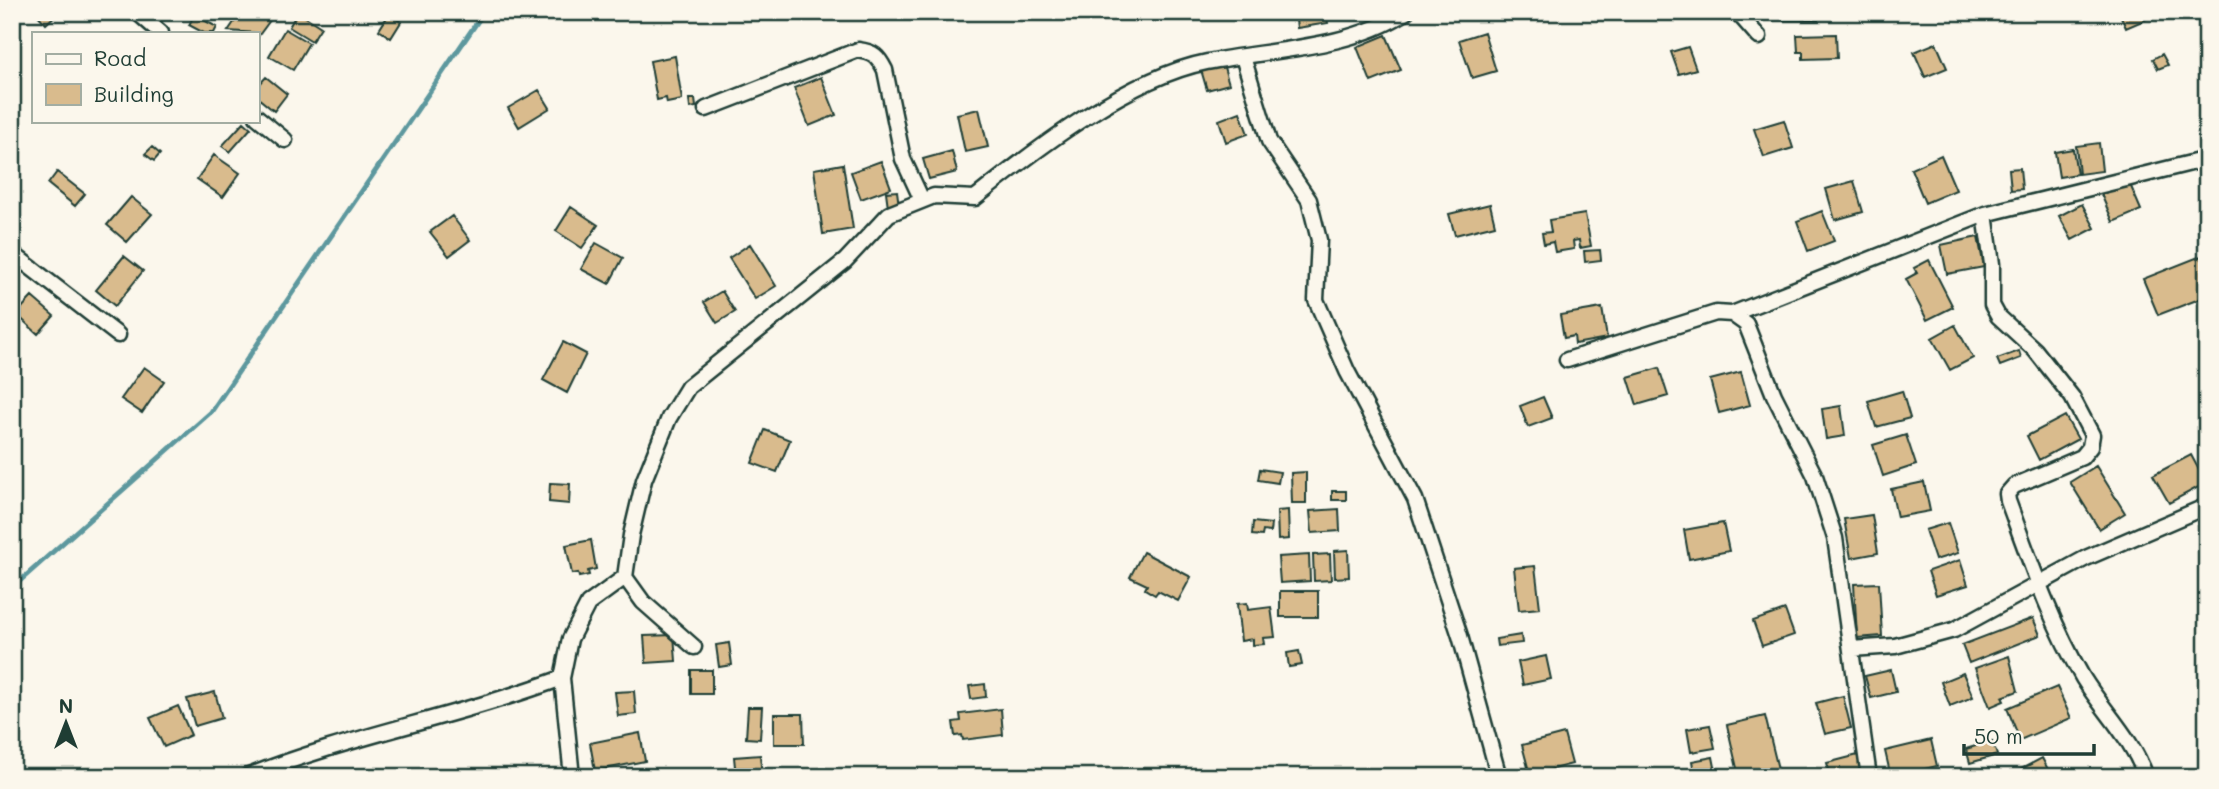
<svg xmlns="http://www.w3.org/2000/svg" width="2219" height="789" viewBox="0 0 2219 789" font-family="Mali,sans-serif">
	<rect width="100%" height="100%" fill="#fbf7ec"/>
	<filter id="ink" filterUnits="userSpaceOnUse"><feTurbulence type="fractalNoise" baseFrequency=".0143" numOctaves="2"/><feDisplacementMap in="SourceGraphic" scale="14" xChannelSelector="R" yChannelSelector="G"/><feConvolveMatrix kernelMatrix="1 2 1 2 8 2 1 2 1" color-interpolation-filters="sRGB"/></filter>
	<g filter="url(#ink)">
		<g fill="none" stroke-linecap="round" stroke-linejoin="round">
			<!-- stream -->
			<path stroke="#5d989e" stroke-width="5" d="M12,588L211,412L484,12"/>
		</g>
		<!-- building -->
		<path fill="#d9bb8d" stroke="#1f3d34" stroke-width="2" d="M35,12H59L46,24Z
			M151,12H170L161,22Z
			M241,12H276L257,38V33L228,31Z
			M298,12L321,27L312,41L289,27Z
			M1295,12H1326L1328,23L1297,28Z
			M1765,12H1818V20H1765Z
			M2119,12H2163L2126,28Z
			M389,14L401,22L391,38L379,30Z
			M194,15L217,27L214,33H204L189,25Z
			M285,29L309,43L293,70L269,56Z
			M1484,32L1496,71L1472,78L1459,40Z
			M1836,34L1837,58L1803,59V52H1798L1797,35Z
			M1386,35L1401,70L1371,82L1357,47Z
			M1936,43L1947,68L1925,77L1914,52Z
			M1688,47L1696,69L1679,74L1671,52Z
			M2162,54L2168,65L2158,69L2153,59Z
			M675,56L682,100L667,103L666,98L657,100L650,61Z
			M1223,64L1229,84L1207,90L1201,70Z
			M266,77L287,94L274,111L257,97V87Z
			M821,77L836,115L809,126L794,88Z
			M539,90L550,108L519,127L508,108Z
			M689,99H695L696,107L690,108Z
			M979,109L988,147L965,152L957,114Z
			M1240,112L1248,134L1226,142L1219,120Z
			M1784,120L1793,148L1764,157L1754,129Z
			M244,122L251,128L230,152L222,146Z
			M2099,143L2102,171L2079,174L2076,146Z
			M152,147L160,154L154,161L145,154Z
			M2073,149L2077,174L2059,177L2055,152Z
			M952,151L957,172L929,179L923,159Z
			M214,155L240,173L223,197L197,179Z
			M1941,155L1956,190L1925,203L1911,169Z
			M881,161L891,188L861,199L851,172Z
			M843,164L853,229L823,234L814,169Z
			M2020,168L2022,189L2011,190L2009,169Z
			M57,172L85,194L75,206L48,184Z
			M1854,181L1863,212L1835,220L1826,189Z
			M2129,182L2141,210L2113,222L2101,194Z
			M897,191L899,206L888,207L886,192Z
			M131,197L152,214L127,242L107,225Z
			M1490,204L1495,225L1455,235L1449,214Z
			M2082,204L2095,228L2072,240L2059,216Z
			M571,207L598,225L582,248L556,231Z
			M1822,211L1834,241L1808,251L1797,221Z
			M1585,214L1591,246L1580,248L1579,240L1573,241L1574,249L1555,252L1553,242L1544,244L1542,233L1551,232L1549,220Z
			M452,216L470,240L449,256L430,232Z
			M1978,237L1984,267L1947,274L1941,245Z
			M596,243L623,258L609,284L581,269Z
			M750,244L776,286L755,299L729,258Z
			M1600,250L1601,260L1585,262L1584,251Z
			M124,256L143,271L115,306L96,290Z
			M2201,256L2207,270V296L2158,315L2143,279Z
			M1929,260L1953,307L1927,320L1906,279L1917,273L1914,268Z
			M722,291L735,312L717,323L704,302Z
			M32,297L54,316L38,334L16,314Z
			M1602,308L1607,338L1575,344L1574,336L1564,338L1560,315Z
			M1955,325L1973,358L1950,370L1932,338Z
			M563,342L586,354L567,393L543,380Z
			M2019,351L2021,358L2000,366L1997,359Z
			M144,367L164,381L142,413L121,399Z
			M1659,368L1668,396L1637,405L1628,377Z
			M1741,372L1750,405L1719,413L1710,380Z
			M1902,391L1910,418L1876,427L1868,401Z
			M1543,397L1552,418L1528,427L1520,406Z
			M1841,406L1845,436L1826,439L1822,409Z
			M2065,416L2078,439L2039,460L2027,436Z
			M765,430L790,440L777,472L752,463Z
			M1906,435L1916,465L1883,476L1873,445Z
			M2191,455L2206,483L2169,503L2153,475Z
			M2096,466L2125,513L2099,529L2070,482Z
			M1260,469L1280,472L1278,483L1258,480Z
			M1306,472V503H1292L1291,473Z
			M1924,482L1930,511L1897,517L1891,489Z
			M550,483L570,484L569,504L549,502Z
			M1332,491H1346V500H1332Z
			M1339,509L1340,531L1312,533L1310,511Z
			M1288,510L1289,539L1278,540L1277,511Z
			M1872,515L1878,553L1851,558L1844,519Z
			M1253,522L1271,524L1270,532L1263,531L1262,536L1252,535Z
			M1723,523L1729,551L1689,559L1684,530Z
			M1948,523L1958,553L1935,560L1925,530Z
			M591,540L596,569L588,571L589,575L579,577L578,573L572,574L566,545Z
			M1348,550L1349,577L1335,578L1334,551Z
			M1143,552L1191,577L1178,601L1158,591L1155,595L1145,589L1147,585L1130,577Z
			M1330,554L1331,580L1314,581L1313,555Z
			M1309,555L1310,581L1280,583L1278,557Z
			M1960,560L1968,585L1936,595L1928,571Z
			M1535,566L1540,608L1519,610L1514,568Z
			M1879,583L1882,636L1857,638L1854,584Z
			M1280,591H1318V617H1280Z
			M1247,603L1248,610L1271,607L1275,637L1263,638L1264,644L1253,645V639L1241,641L1237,604Z
			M1785,610L1794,635L1762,646L1753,621Z
			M2033,618L2040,635L1969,663L1962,645Z
			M674,635L676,661L646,663L644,636Z
			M1521,635L1522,643L1497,646L1496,639Z
			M729,643L732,665L719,667L716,645Z
			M1299,651L1302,665L1289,667L1287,653Z
			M1546,656L1551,679L1523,685L1518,662Z
			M2009,656L2018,691L2002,697L2004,701L1990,707L1975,668Z
			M691,670H712V694H691Z
			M1891,670L1896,692L1871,698L1865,676Z
			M1963,673L1973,697L1950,706L1941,682Z
			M985,684L986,697L971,699L969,686Z
			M2057,687L2071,718L2020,740L2007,708Z
			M634,691L636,714L618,716L615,692Z
			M215,692L222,718L195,726L187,699Z
			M1843,696L1851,728L1825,734L1816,703Z
			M178,706L191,735L164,747L150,718Z
			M748,707H762L760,739L746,738Z
			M1001,709L1003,735L963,740L962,735L955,736L953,722L961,721L960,714Z
			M774,714H803L804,744H774Z
			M1765,716L1778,769L1739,777L1727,725Z
			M1710,725L1715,748L1691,752L1687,729Z
			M640,733L645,761L595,771L590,743Z
			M1564,734L1572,764L1530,775L1522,745Z
			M1931,740L1937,766L1891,777L1885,751Z
			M1992,741L1997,755L1970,763L1966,749Z
			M760,755L762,777H736L734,757Z
			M1858,755L1864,777H1831L1827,763Z
			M1713,757L1717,777H1695L1692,761Z
			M2042,758L2052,777H2016L2014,773Z
			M2103,770L2106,777H2087Z"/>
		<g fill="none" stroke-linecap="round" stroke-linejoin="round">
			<defs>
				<path id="minor" d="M137,12L161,33
					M1737,12L1759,37
					M1243,57L1269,141L1309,200L1319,240L1316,300L1347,371L1415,499L1460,636L1499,777
					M706,109L858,50C874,52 878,56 885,70L903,159L922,200
					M257,117L285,140
					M1985,214L1992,264V305L1998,316L2035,350L2072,397L2092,435L2090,447L2082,457L2014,486L2007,494L2008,501C2030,561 2051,623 2083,678C2104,712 2133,739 2146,777
					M12,253L118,335
					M1732,314L1985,214L2207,159
					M1567,360L1716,313L1732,314L1746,324L1774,395L1815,476L1835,538L1869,777
					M625,577L643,602L694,647
					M1851,649L1895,646L1954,630L2086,558L2207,506
					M562,678L572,777
					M246,777C348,736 458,717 562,678L570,639L588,604L625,577L631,535L644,480L669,418L688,387L845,261L889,214L934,196L975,198C1036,149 1130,77 1207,62C1274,49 1348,49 1406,12"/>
			</defs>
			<!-- minor casing -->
			<use href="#minor" stroke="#1f3d34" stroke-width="19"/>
			<!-- minor -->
			<use href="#minor" stroke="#fbf7ec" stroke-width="14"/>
		</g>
	</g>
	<!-- margin -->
	<rect width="2219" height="789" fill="none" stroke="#fbf7ec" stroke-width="42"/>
	<rect x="21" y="21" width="2177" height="747" fill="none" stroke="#1f3d34" stroke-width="2.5" filter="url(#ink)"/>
	<!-- legend -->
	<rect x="32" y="32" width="228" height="91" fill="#fbf7ec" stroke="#a3ada2" stroke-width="2"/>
	<rect x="46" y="54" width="35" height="10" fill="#fbf7ec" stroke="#a3ada2" stroke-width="2"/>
	<text x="94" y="66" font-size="21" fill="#1f3d34">Road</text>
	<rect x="46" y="84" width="35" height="21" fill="#d9bb8d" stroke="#a3ada2" stroke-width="2"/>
	<text x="94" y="102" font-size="21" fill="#1f3d34">Building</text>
	<!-- north arrow -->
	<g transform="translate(66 723)" stroke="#fbf7ec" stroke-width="5" paint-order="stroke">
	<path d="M0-5L12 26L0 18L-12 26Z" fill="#1f3d34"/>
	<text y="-10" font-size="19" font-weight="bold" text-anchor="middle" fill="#1f3d34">N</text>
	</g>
	<!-- scale -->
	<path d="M1964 744v10h130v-10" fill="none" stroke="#1f3d34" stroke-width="3.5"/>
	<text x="1974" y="744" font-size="21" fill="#1f3d34" stroke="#fbf7ec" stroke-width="5" paint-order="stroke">50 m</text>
</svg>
